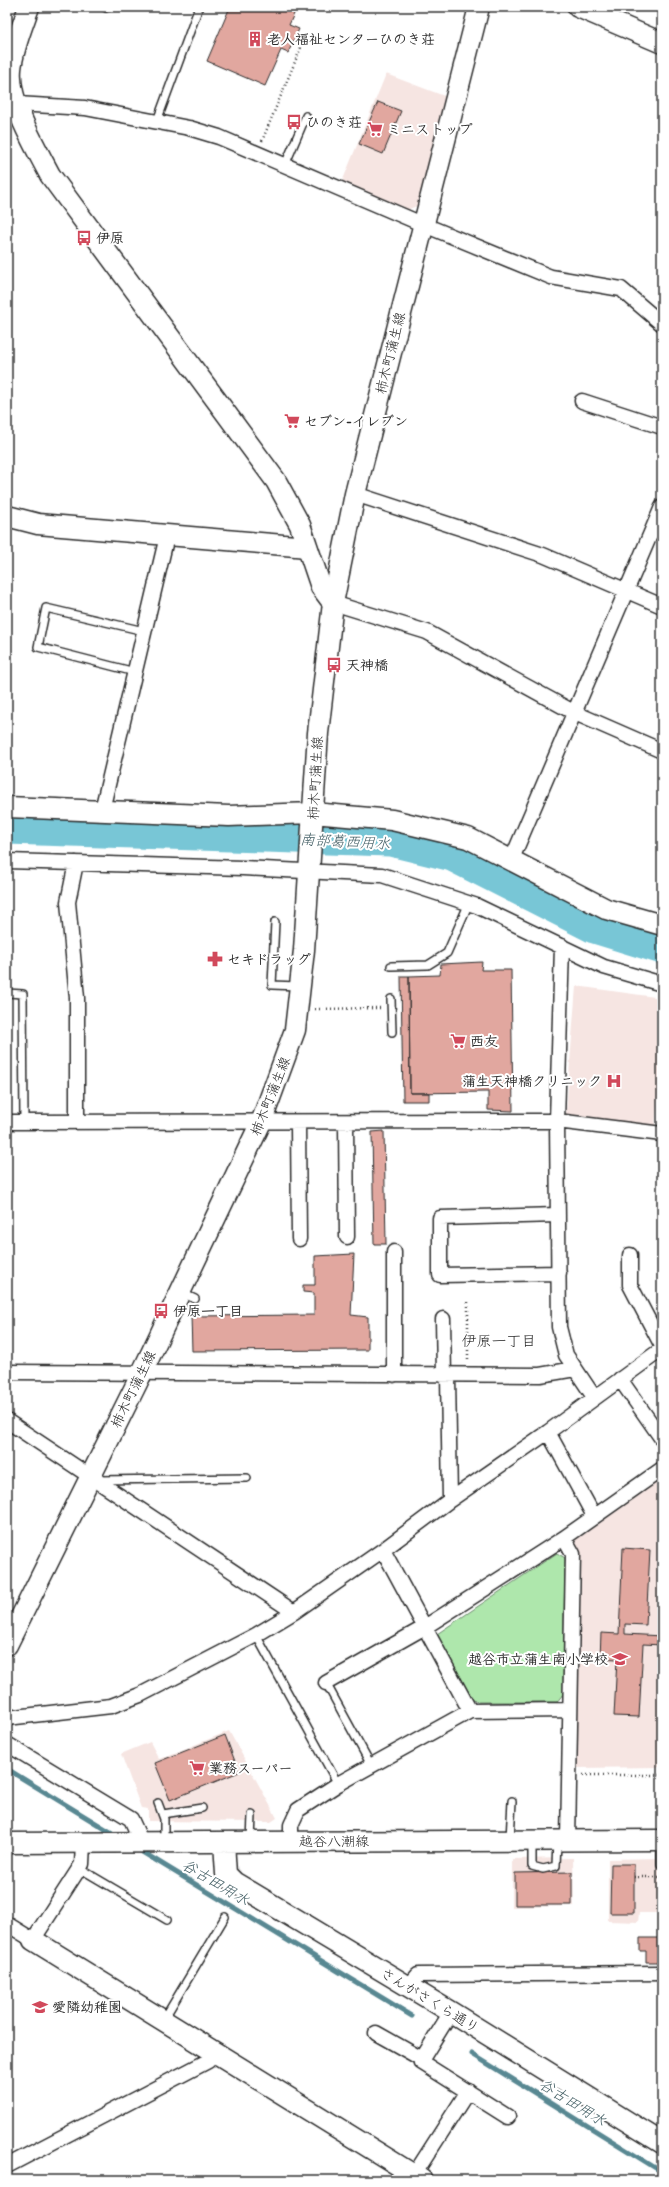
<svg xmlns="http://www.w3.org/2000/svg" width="669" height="2187" viewBox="0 0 669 2187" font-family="Delius,'Klee One',sans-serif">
	<rect width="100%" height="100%" fill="#fff"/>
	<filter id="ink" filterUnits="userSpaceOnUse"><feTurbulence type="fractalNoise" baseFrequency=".025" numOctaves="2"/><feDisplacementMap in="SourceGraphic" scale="8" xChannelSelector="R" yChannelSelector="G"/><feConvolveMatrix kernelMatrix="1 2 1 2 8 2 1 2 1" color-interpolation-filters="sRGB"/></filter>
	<g filter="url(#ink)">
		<!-- built -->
		<path fill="#f6e5e2" d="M386,74L447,97L420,205L406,210L342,182Z
			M576,986L662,998V1048L655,1126L566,1114Z
			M662,1478V1767L575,1768L580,1551L571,1540Z
			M229,1731L277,1818L271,1822L148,1821V1809L141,1808L121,1754L150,1742L159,1759Z
			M573,1858L574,1906L512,1907V1859Z
			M662,1858V1913H639L638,1922L608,1921V1859Z"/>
		<!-- park -->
		<path fill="#aee7ac" stroke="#6c896c" d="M557,1553L565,1558L563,1694L557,1702H478L473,1700L437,1634Z"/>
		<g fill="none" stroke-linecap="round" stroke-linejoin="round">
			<!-- stream -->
			<path stroke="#598892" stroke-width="5" d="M7,1769L117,1836
				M139,1850L412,2016
				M472,2054L662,2172"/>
			<!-- river -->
			<path stroke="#78c6d6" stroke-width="29" d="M7,830L390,842L452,857L594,929L662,950"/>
		</g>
		<!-- building -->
		<path fill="#e1a79f" stroke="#2b2b2b" d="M230,7H297L289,25L299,29L288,53L281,50L265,86L207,61Z
			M378,102L401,111L383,154L359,144Z
			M482,962L481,970H511L513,1111L488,1110V1092L410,1093L409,976L440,975L441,964Z
			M401,976H409L410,1093H429V1101H403Z
			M384,1131L386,1244H374L372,1132Z
			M354,1254L351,1315L368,1317V1350L192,1351L191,1316L314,1315V1293L303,1292V1285H315V1256Z
			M623,1548L650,1550L646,1625L625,1624V1634L662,1636V1645L643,1644L639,1717L614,1716L617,1659L600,1658L601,1633L619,1634Z
			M225,1735L239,1772L170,1800L155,1763Z
			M611,1864H634V1913H610Z
			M572,1872V1905H515V1873Z
			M640,1938H662V1962H646V1951H640Z"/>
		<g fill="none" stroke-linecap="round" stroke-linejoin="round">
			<defs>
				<path id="lane" d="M106,8L107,7
					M157,121L199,7
					M285,165L306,116
					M135,672L38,647L46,608L144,631
					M275,922L272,985L298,986
					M391,966L428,965L447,953L469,903
					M7,993L23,994L24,1122
					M391,999L392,1032
					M182,1293L195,1299
					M99,1480L247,1478
					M256,1635L338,1784
					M326,1683L371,1765
					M158,1803L164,1819V1842
					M163,1814L202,1808
					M510,1839L512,1801
					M251,1841L252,1815
					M532,1843V1866L543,1869L556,1866L557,1841
					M661,1864V1842
					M79,1868L167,1920
					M164,2019L225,1917"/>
				<path id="street" d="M7,109L17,104L85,108L189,128L219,137L422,224L551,277L621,289L662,324
					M582,401L662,427
					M355,494L543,555L662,606
					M333,603L427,632L575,713L662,751
					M102,810L167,536
					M7,861L243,868L382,875L477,906L604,967L662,984
					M511,861L662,507
					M76,863L68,902L77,998V1121
					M562,946L557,1121L559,1327L566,1355L594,1397
					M7,1122L557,1121L662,1134
					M298,1122L299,1239
					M346,1122L347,1237
					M558,1215L440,1218V1275L559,1273
					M630,1255V1285L662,1346
					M443,1319L444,1376
					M7,1372L540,1375L575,1369
					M394,1375V1252
					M448,1376L450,1500
					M620,1379L662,1439
					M7,1421L294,1612
					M548,1432L594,1516
					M564,1538L573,1554L568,1841
					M383,1550L470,1711
					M326,1683L425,1627L564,1538L662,1469
					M7,1718L111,1706L140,1695L256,1635L294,1612L383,1550L450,1500L548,1432L662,1349
					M7,1744L131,1819L142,1843
					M291,1842V1825L298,1810L338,1784L470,1711L570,1710
					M7,1924L33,1940L82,1864L83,1843
					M408,1987L418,1975L662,1973
					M376,2033L422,2059L421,2062L508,2117
					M422,2059L451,2012
					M7,2166L208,2061L214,2052
					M414,2175L468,2091"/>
				<path id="secondary" d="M29,7C22,27 13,48 11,69C8,102 35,146 50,175L276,481L300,525L321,587L333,603
					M578,7L662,43
					M7,516L38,524L307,547
					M7,807L229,816L313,813L392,820L468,838L606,909L662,925
					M7,1645L137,1383L262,1120L295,1030L304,950L318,733L333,603L355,494L479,7
					M224,1842L226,1874L234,1882L451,2012L662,2143
					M7,1843L662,1840
					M33,1940L422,2180"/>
			</defs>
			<!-- lane casing -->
			<use href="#lane" stroke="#2b2b2b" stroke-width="10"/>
			<!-- street casing -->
			<use href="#street" stroke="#2b2b2b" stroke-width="17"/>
			<!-- secondary casing -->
			<use href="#secondary" stroke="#2b2b2b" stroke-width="23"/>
			<!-- path -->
			<path stroke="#2b2b2b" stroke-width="2.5" stroke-dasharray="1 3" stroke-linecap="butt" d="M262,141L302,45
				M315,1009L380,1008
				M468,1302V1361
				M583,1775H662
				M634,1877H660"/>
			<!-- lane -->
			<use href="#lane" stroke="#fff" stroke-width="7"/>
			<!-- street -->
			<use href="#street" stroke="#fff" stroke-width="14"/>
			<!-- secondary -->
			<use href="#secondary" stroke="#fff" stroke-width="20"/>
		</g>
	</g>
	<!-- icons -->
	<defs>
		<symbol id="building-bare" viewBox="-9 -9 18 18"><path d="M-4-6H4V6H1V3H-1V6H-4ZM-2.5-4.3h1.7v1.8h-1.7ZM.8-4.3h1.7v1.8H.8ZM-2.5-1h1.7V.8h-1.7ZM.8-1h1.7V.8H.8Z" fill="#d1495b" stroke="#fff" stroke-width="2.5" paint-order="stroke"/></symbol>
		<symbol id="bus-bare" viewBox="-9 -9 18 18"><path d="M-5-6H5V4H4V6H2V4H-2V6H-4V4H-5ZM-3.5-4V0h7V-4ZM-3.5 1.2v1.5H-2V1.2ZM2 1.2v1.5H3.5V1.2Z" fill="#d1495b" stroke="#fff" stroke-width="2.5" paint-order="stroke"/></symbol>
		<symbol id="supermarket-bare" viewBox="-9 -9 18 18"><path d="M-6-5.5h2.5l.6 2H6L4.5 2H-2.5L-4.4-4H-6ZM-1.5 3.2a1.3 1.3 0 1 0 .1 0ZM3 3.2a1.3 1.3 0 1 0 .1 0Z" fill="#d1495b" stroke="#fff" stroke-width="2.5" paint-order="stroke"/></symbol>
		<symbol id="pharmacy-bare" viewBox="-9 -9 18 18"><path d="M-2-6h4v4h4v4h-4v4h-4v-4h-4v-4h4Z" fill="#d1495b" stroke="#fff" stroke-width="2.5" paint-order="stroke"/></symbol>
		<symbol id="hospital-bare" viewBox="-9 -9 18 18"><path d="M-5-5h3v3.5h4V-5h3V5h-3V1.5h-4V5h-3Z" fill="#d1495b" stroke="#fff" stroke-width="2.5" paint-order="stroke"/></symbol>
		<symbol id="school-bare" viewBox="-9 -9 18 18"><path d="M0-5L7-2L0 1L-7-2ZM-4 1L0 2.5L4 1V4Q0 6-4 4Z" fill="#d1495b" stroke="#fff" stroke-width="2.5" paint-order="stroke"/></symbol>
	</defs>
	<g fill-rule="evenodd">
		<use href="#building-bare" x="244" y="28" width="22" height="22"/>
		<use href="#bus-bare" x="283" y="111" width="22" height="22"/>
		<use href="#supermarket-bare" x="364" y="118" width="22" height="22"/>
		<use href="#bus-bare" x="73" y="227" width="22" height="22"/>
		<use href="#supermarket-bare" x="281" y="410" width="22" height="22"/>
		<use href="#bus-bare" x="323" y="654" width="22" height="22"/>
		<use href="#pharmacy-bare" x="204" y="948" width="22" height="22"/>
		<use href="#supermarket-bare" x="447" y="1030" width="22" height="22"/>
		<use href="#hospital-bare" x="603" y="1070" width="22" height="22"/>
		<use href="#bus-bare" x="150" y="1300" width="22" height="22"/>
		<use href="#school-bare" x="609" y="1648" width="22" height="22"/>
		<use href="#supermarket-bare" x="186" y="1757" width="22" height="22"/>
		<use href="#school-bare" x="29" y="1996" width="22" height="22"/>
	</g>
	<g text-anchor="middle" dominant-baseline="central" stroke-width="4" stroke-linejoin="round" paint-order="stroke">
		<!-- poi labels -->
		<g font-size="14" font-weight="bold" fill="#2b2b2b" stroke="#fff" text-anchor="start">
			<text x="267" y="39">老人福祉センターひのき荘</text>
			<text x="306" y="122">ひのき荘</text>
			<text x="387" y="129">ミニストップ</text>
			<text x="96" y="238">伊原</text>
			<text x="304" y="421">セブン-イレブン</text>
			<text x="346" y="665">天神橋</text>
			<text x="227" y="959">セキドラッグ</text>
			<text x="470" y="1041">西友</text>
			<text x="602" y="1081" text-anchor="end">蒲生天神橋クリニック</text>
			<text x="173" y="1311">伊原一丁目</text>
			<text x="608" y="1659" text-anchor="end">越谷市立蒲生南小学校</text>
			<text x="209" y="1768">業務スーパー</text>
			<text x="52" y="2007">愛隣幼稚園</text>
		</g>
		<!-- street labels -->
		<g font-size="14" fill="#2b2b2b" stroke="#fff">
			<text transform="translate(390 353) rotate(-76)">柿木町蒲生線</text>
			<text transform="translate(315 778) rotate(-87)">柿木町蒲生線</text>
			<text transform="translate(270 1096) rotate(-68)">柿木町蒲生線</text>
			<text transform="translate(133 1389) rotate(-64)">柿木町蒲生線</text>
			<text x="334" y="1841">越谷八潮線</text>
			<text transform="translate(430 2000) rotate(31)">さんがさくら通り</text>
		</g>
		<!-- water labels -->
		<g font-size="15" font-style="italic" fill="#466167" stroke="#fff">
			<text transform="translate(345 841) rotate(3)">南部葛西用水</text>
			<text transform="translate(216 1882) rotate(31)">谷古田用水</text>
			<text transform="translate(573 2102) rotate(32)">谷古田用水</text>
		</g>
		<!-- neighbourhood labels -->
		<g font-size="15" fill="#2b2b2b" stroke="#fff">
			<text x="499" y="1340">伊原一丁目</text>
		</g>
	</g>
	<!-- margin -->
	<rect width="669" height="2187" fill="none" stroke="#fff" stroke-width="24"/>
	<rect x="12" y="12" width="645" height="2163" fill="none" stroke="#2b2b2b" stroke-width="1.5" filter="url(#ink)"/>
</svg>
